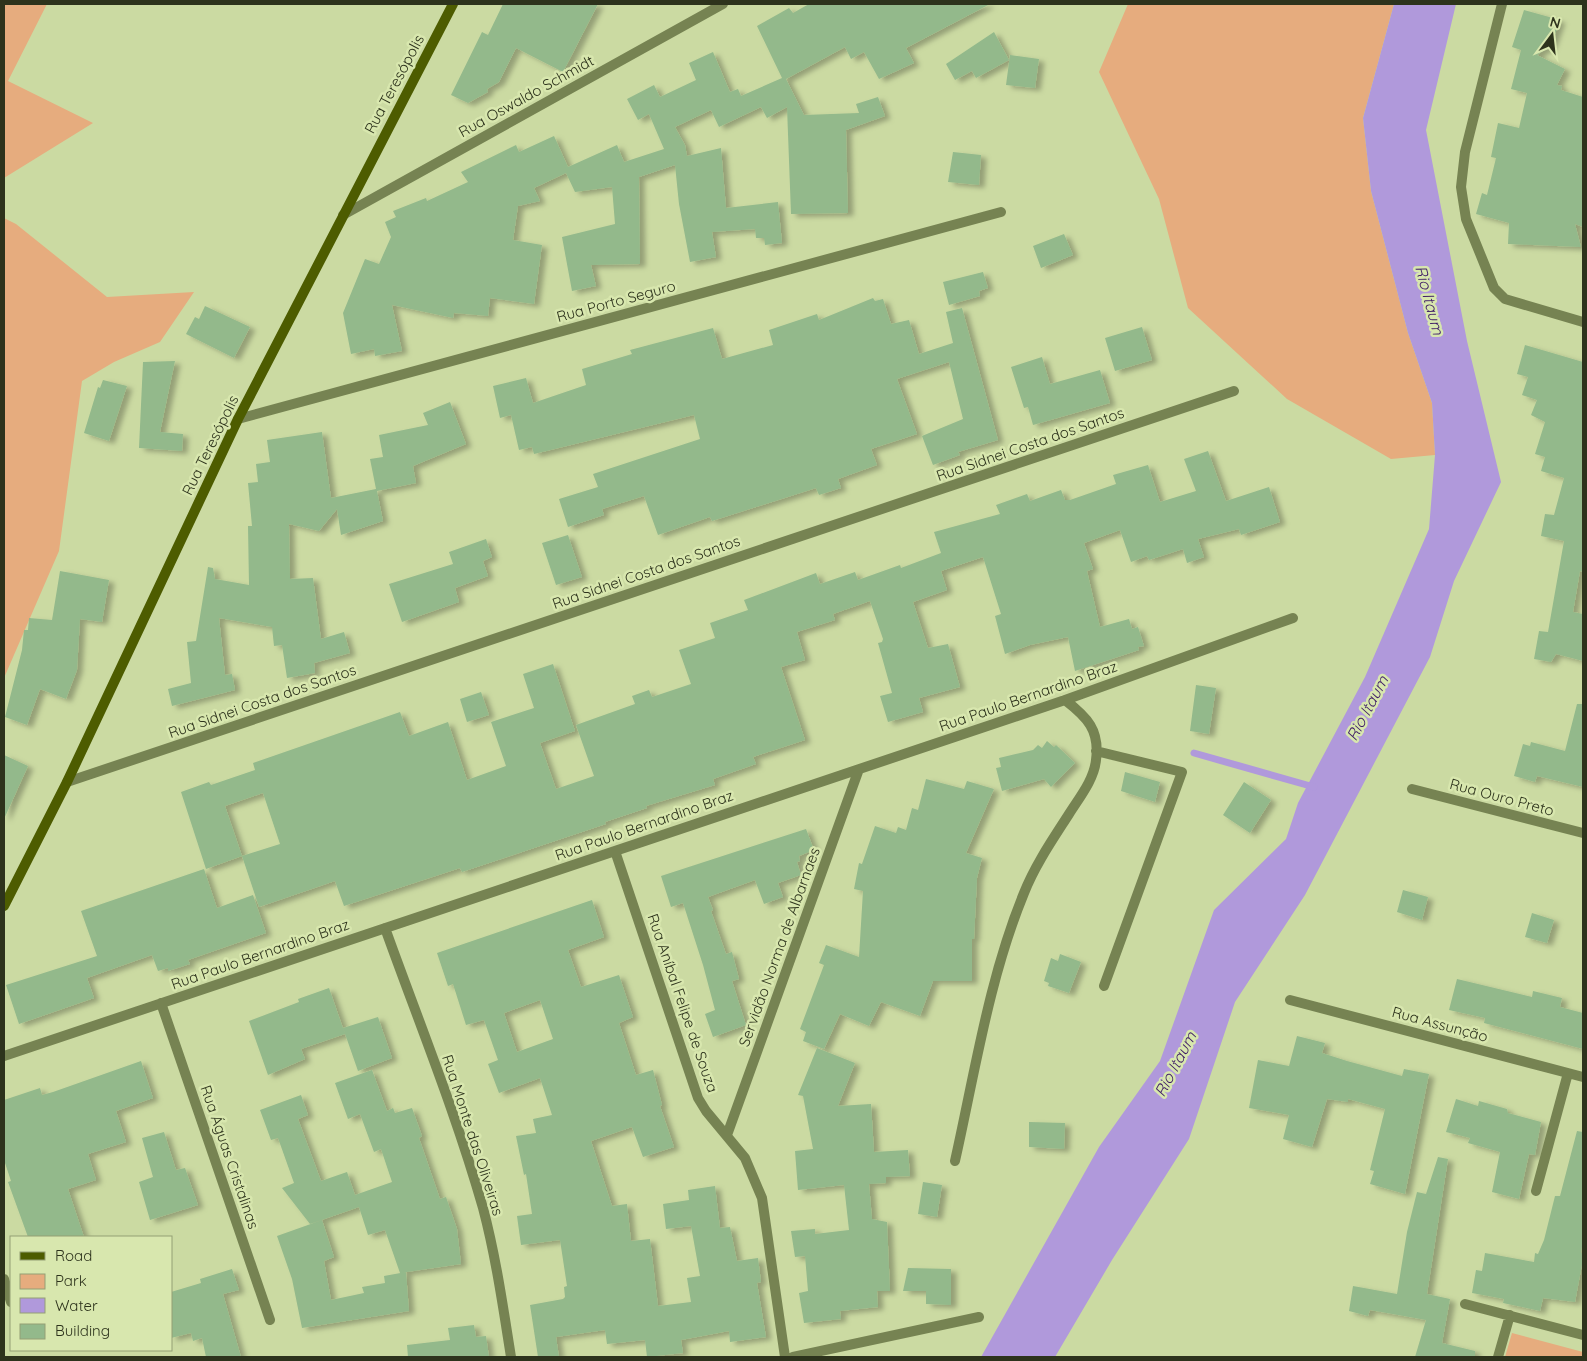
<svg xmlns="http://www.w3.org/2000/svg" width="1587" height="1361" viewBox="0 0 1587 1361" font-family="Quicksand,sans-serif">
	<defs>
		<filter id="shadow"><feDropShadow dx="5.5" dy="3" stdDeviation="2.5" flood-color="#0004"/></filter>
	</defs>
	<rect width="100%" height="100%" fill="#cbdaa2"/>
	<!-- green -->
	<path fill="#e6ac7e" d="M4,4H47L8,81L93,123L4,178Z
		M1128,4H1394L1363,118L1371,191L1408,333L1432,403L1435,455L1391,459L1287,399L1188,308L1159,199L1099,72Z
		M4,218L16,224L107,297L194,292L160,342L114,362L82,381L59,551L4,678Z
		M1512,1333L1583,1352V1357H1505Z"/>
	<!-- water -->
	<path fill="#b099db" d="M1394,4H1456L1426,130L1467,341L1501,482L1454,581L1430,657L1305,895L1235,1002L1189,1139L1112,1260L1055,1357H981L1099,1147L1160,1061L1214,910L1286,839L1298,803L1365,677L1429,529L1435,455L1432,403L1408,333L1371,191L1363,118Z"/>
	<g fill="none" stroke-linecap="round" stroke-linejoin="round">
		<!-- stream -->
		<path stroke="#b099db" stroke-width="7" d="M1194,753L1314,787"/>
	</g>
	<!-- building -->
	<path fill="#93b98b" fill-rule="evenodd" filter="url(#shadow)" d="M503,4H598L563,72L516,48L499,82L487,89L488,92L468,103L451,95L482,32L488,35Z
		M809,4H990L906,48L914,63L879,79L864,52L851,59L845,47L786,79L804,115L859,113L856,104L878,97L885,116L846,130L848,213L791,214L787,107L767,118L761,107L719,127L711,110L675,127L685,145L687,156L721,148L726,208L778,202L782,243L765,245L764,238H756L755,229L712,232L716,257L690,262L679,204L675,165L639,177L640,264L591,265L596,286L572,291L562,237L615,224L612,187L575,192L566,173L534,188L540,201L518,206L513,240L542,245L534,304L490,298L488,316L454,313L453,318L392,305L402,351L375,356L374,349L351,354L343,313L365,259L379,264L391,237L385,222L396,217L393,211L426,198L427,201L468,182L461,172L516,145L519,152L554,136L568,167L617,145L624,162L664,149L649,114L638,120L627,99L654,85L660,97L696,80L689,63L713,52L730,92L738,89L741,96L782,78L757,26L789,8L793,13Z
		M1524,10L1560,20L1551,45L1537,55L1565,69L1557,85L1562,86L1561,90L1583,97V227L1575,224L1581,247L1508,244L1509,223L1476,214L1482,193L1487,195L1496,158L1491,157L1498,123L1519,128L1527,93L1511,89L1521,50L1512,47Z
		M994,32L1009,60L976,78L972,71L955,80L946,64Z
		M1010,55L1039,59L1035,88L1006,85Z
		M953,152L981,155L979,185L948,182Z
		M1064,234L1073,255L1041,268L1033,246Z
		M983,272L988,288L979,291L980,296L949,305L943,282Z
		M873,298L875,301L883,299L891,324L909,320L919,354L953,343L946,312L962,308L998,440L958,452L960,455L933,465L922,436L963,419L949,362L897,379L917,434L871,449L877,465L838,479L841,488L819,495L816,488L712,521L710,517L658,535L644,496L602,509L604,515L568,527L559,499L598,487L593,474L700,439L694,415L534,454L532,447L519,450L511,415L500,418L493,386L526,378L533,403L586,385L582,369L632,354L630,350L713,328L722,359L773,345L769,330L817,314L819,320Z
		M205,306L250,327L234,358L186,334L195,317L199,319Z
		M1142,327L1152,360L1115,371L1105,338Z
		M1525,345L1583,362V572L1580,571L1573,612L1583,614V661L1556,654L1551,662L1534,659L1539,631L1548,632L1564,541L1541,536L1545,514L1554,515L1564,478L1541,471L1545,457L1535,454L1545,422L1531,415L1537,400L1522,395L1528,377L1517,374Z
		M1042,357L1050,384L1100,370L1110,403L1033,425L1028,407L1024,408L1011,367Z
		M175,361L160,432L183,434L182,451L139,448L143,362Z
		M103,380L127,386L109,441L84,433L98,387L100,388Z
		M450,402L466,444L413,466L416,483L377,491L383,521L341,535L337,509L319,531L289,524L290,579L313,578L321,639L344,632L350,653L314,663L315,673L287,678L282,645L274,646L272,627L219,618L225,675L232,674L235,690L172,706L168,689L191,683L187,642L196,641L208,567L213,568L215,579L249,585L248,526H252L248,483L258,482L256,464L270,462L267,440L322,432L331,498L376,489L370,459L383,457L379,435L428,425L423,413Z
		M1208,451L1226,501L1269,487L1280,522L1241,535L1239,529L1198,539L1204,557L1187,563L1183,549L1149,560L1147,556L1131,562L1120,530L1084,543L1093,569L1087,571L1100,627L1129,619L1132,629L1138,627L1144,646L1138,647L1139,650L1075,671L1068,637L1030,645L1005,654L995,616L1001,614L983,557L941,571L947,590L913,602L928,648L948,644L960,687L919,698L923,712L888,722L880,696L892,693L878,643L882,642L883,639L870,601L833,614L835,620L797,632L805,660L781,667L805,740L753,757L756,764L713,779L715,785L646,806L647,808L605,822L606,824L462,872L460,868L344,906L335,881L259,907L242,856L206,869L181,792L209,782L211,785L255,770L253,763L400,712L409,736L448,722L467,780L506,766L491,722L534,708L523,674L553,664L575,731L540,743L556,789L594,776L576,725L635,704L632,696L649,690L652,697L691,684L679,650L715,638L710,623L748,610L744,600L816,573L820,584L855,572L858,580L900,565L901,568L941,553L934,532L1000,514L996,505L1027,494L1030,501L1061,490L1065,500H1070L1116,484L1113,475L1148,465L1160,502L1196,491L1184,459ZM263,793L280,844L242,856L225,806Z
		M568,535L582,577L556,585L542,543Z
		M486,539L492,557L483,561L488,576L455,588L459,602L402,622L389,584L453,564L449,552Z
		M60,571L109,580L102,622L80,619L77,670L66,699L40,689L27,725L5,717L22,650L24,630H28L29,618L52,620Z
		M1196,685L1216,688L1209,734L1190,731Z
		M481,692L489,715L467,722L460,699Z
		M1577,704H1583V787L1537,776L1535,782L1514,776L1523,744L1530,746L1531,742L1565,751Z
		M1047,741L1054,747L1056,745L1075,763L1051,787L1044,779L1002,791L996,768L1001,767L999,758L1033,750L1038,745L1042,748Z
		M4,755L28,766L4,819Z
		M1125,772L1160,782L1155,802L1121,791Z
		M926,779L964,789L967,781L994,789L966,853L982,858L977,878L974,939H972V981H933L920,1016L881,1002L869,1026L840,1014L824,1049L803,1041L806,1032L800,1029L824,965L819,963L826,945L859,957L863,891L854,889L859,863L862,864L875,826L896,833L898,827L906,830L912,808L918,810Z
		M1244,782L1271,800L1250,833L1223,815Z
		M806,829L814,850L799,856L800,861L797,862L801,875L778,883L783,897L764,904L755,880L708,897L713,910L711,911L726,954L732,952L739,979L732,981L746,1025L713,1037L705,1014L715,1010L703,965L683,903L671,907L661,876Z
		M204,869L217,908L253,895L266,933L188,960L190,964L168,971V968L158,971L152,955L87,978L94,998L19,1024L6,985L97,956L81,911Z
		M1403,890L1428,897L1422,920L1397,912Z
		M592,900L604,937L568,950L581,987L619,975L633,1017L619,1023L636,1075L653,1070L662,1105L660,1106L674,1147L643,1157L632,1127L591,1141L612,1206L627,1204L631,1241L650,1239L658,1306L691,1302L687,1278L700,1276L691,1226L666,1229L663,1204L689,1200L688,1190L715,1186L720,1228L730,1227L737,1261L758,1258L761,1282L757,1283L766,1337L730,1342L729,1331L681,1340L683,1353L647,1357L645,1340L607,1344L605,1330L556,1337L559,1357H538L530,1305L563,1299L565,1297L564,1287L567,1286L560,1240L521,1245L517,1216L532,1214L526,1174L524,1175L516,1136L536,1133L533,1119L552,1115L540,1078L499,1093L488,1064L498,1060L484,1020L466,1025L453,984L448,986L437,953ZM540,1000L553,1039L517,1052L504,1013Z
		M1532,913L1554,920L1547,943L1525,937Z
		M1060,954L1081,962L1069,993L1048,986L1049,983L1044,981L1051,958L1058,961Z
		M1457,979L1532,997L1533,991L1562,998L1560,1007L1583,1013V1049L1484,1023L1485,1018L1449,1010Z
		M329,988L345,1034L301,1049L305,1059L268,1075L249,1021L299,1002L298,999Z
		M378,1017L392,1058L358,1071L343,1028Z
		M1297,1036L1325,1043L1322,1053L1347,1061L1402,1076L1404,1069L1429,1074L1405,1194L1370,1184L1374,1171L1370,1170L1385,1109L1348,1099V1102L1327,1099L1312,1147L1283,1139L1289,1115L1249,1108L1258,1060L1289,1066Z
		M817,1048L855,1063L838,1106L871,1104L874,1152L908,1150L910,1176L886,1177V1183L869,1184L872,1219L887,1222L890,1291H877L878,1307L840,1311L841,1319L804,1323L799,1293L808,1291L805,1256L795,1257L791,1231L815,1229V1234L849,1230L844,1185L798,1190L795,1151L813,1149L803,1096L798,1095Z
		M141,1061L153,1098L116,1111L126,1142L88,1154L96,1180L68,1189L84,1237H28L8,1182L11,1181L4,1160V1100L40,1088L42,1095L53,1092Z
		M372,1070L387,1111L393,1108L395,1113L412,1108L422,1136L419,1138L440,1199L446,1197L457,1229L461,1264L400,1273L385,1230L368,1235L359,1207L310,1224L282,1188L294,1183L278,1138L271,1140L260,1110L301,1095L308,1115L298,1119L321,1181L347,1172L355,1195L392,1182L381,1149L374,1152L360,1114L348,1119L335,1083Z
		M1456,1099L1478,1106L1479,1101L1507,1109L1508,1113L1541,1122L1535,1155L1529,1154L1519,1199L1492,1192L1500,1152L1468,1143L1470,1138L1446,1132Z
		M1029,1122L1065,1123L1064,1149L1029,1147Z
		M1577,1131L1583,1132V1239L1581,1253H1583V1259L1575,1302L1543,1298L1540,1311L1503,1303L1504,1299L1472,1293L1476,1270L1482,1271L1485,1253L1534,1262L1535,1253L1538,1254L1544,1240L1555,1196H1560Z
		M164,1132L176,1170L185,1168L198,1205L150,1220L139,1182L153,1177L142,1138Z
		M1438,1157L1448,1159L1427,1294L1450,1299L1442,1343L1475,1351V1357H1415L1426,1320L1370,1310L1368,1316L1349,1311L1353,1286L1397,1294L1407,1232L1417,1192L1426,1194Z
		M923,1182L942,1185L937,1217L918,1214Z
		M322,1220L334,1257L324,1261L331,1300L364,1293L362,1287L385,1283L384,1276L406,1272L409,1311L302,1328L292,1279L277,1236Z
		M908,1268L951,1269V1305L926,1304V1291H903Z
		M232,1269L239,1290L223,1294L241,1357H206L202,1338L193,1341L191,1333L171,1338V1292L201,1283L200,1279Z
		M474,1325L476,1337L486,1336L489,1357H408L407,1345L450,1340L448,1328Z"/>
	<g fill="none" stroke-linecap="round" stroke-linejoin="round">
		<!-- street -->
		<path stroke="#768352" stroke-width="10" d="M1502,4L1465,152L1461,187L1466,219L1494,288L1505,299L1583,322
			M343,215L723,4
			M238,419L1001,212
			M1096,751L1182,772L1104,986
			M67,782L1234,391
			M1412,789L1583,833
			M615,851L698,1098L706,1111L745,1158L762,1198L785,1357
			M385,928C418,1020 456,1113 483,1208C496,1257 503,1307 511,1357
			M1290,1000L1583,1077
			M161,1003L270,1320
			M4,1056L1065,700L1293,618
			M727,1135L859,769
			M955,1161C975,1072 989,978 1024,893C1035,865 1053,839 1069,814C1079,798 1094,780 1096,760C1100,730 1087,717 1065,700
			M1536,1191L1568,1073
			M4,1279L11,1302
			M1465,1304L1583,1335
			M793,1357L979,1317
			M1498,1357L1510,1315"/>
		<!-- secondary -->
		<path stroke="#4d5c00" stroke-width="10" d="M4,906L67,782L238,419L453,4"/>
	</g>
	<g text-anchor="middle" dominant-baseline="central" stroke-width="5" stroke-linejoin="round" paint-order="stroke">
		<!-- street labels -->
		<g font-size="15" fill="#2d331c" stroke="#d8e7ae">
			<text transform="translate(394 84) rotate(-62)">Rua Teresópolis</text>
			<text transform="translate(526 96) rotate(-29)">Rua Oswaldo Schmidt</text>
			<text transform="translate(616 301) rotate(-15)">Rua Porto Seguro</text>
			<text transform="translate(1030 444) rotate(-19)">Rua Sidnei Costa dos Santos</text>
			<text transform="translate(210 445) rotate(-64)">Rua Teresópolis</text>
			<text transform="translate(646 572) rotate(-19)">Rua Sidnei Costa dos Santos</text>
			<text transform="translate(1028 696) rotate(-19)">Rua Paulo Bernardino Braz</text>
			<text transform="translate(262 701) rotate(-19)">Rua Sidnei Costa dos Santos</text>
			<text transform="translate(1502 797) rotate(15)">Rua Ouro Preto</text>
			<text transform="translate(644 825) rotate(-19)">Rua Paulo Bernardino Braz</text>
			<text transform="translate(779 947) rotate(-70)">Servidão Norma de Albarnaes</text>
			<text transform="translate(260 954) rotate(-19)">Rua Paulo Bernardino Braz</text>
			<text transform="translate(683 1003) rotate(71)">Rua Aníbal Felipe de Souza</text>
			<text transform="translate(1440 1024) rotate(15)">Rua Assunção</text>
			<text transform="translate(473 1135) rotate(72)">Rua Monte das Oliveiras</text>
			<text transform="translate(230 1157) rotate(71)">Rua Águas Cristalinas</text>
		</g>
		<!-- water labels -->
		<g font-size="16" font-style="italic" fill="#3c1965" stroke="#d8e7ae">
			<text transform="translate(1430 300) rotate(75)">Rio Itaum</text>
			<text transform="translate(1367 708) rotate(-62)">Rio Itaum</text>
			<text transform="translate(1175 1064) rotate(-62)">Rio Itaum</text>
		</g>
	</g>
	<!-- border -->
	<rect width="1587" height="1361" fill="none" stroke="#2d331c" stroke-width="10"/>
	<!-- legend -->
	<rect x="10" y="1236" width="162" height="115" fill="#d8e7ae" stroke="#949f74"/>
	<rect x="20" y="1252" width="25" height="8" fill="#4d5c00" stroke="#949f74"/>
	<text x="55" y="1261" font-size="15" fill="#2d331c">Road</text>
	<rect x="20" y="1274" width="25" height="15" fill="#e6ac7e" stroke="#949f74"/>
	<text x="55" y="1286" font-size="15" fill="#2d331c">Park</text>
	<rect x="20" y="1298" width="25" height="15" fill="#b099db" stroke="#949f74"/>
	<text x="55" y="1311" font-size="15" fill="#2d331c">Water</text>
	<rect x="20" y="1324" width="25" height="15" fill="#93b98b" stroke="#949f74"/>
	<text x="55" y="1336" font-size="15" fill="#2d331c">Building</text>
	<!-- north arrow -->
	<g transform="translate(1552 35) rotate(15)" stroke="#d8e7ae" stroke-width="4" paint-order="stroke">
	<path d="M0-4L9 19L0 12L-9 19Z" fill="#2d331c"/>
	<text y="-8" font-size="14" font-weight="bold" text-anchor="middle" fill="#2d331c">N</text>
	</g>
</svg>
